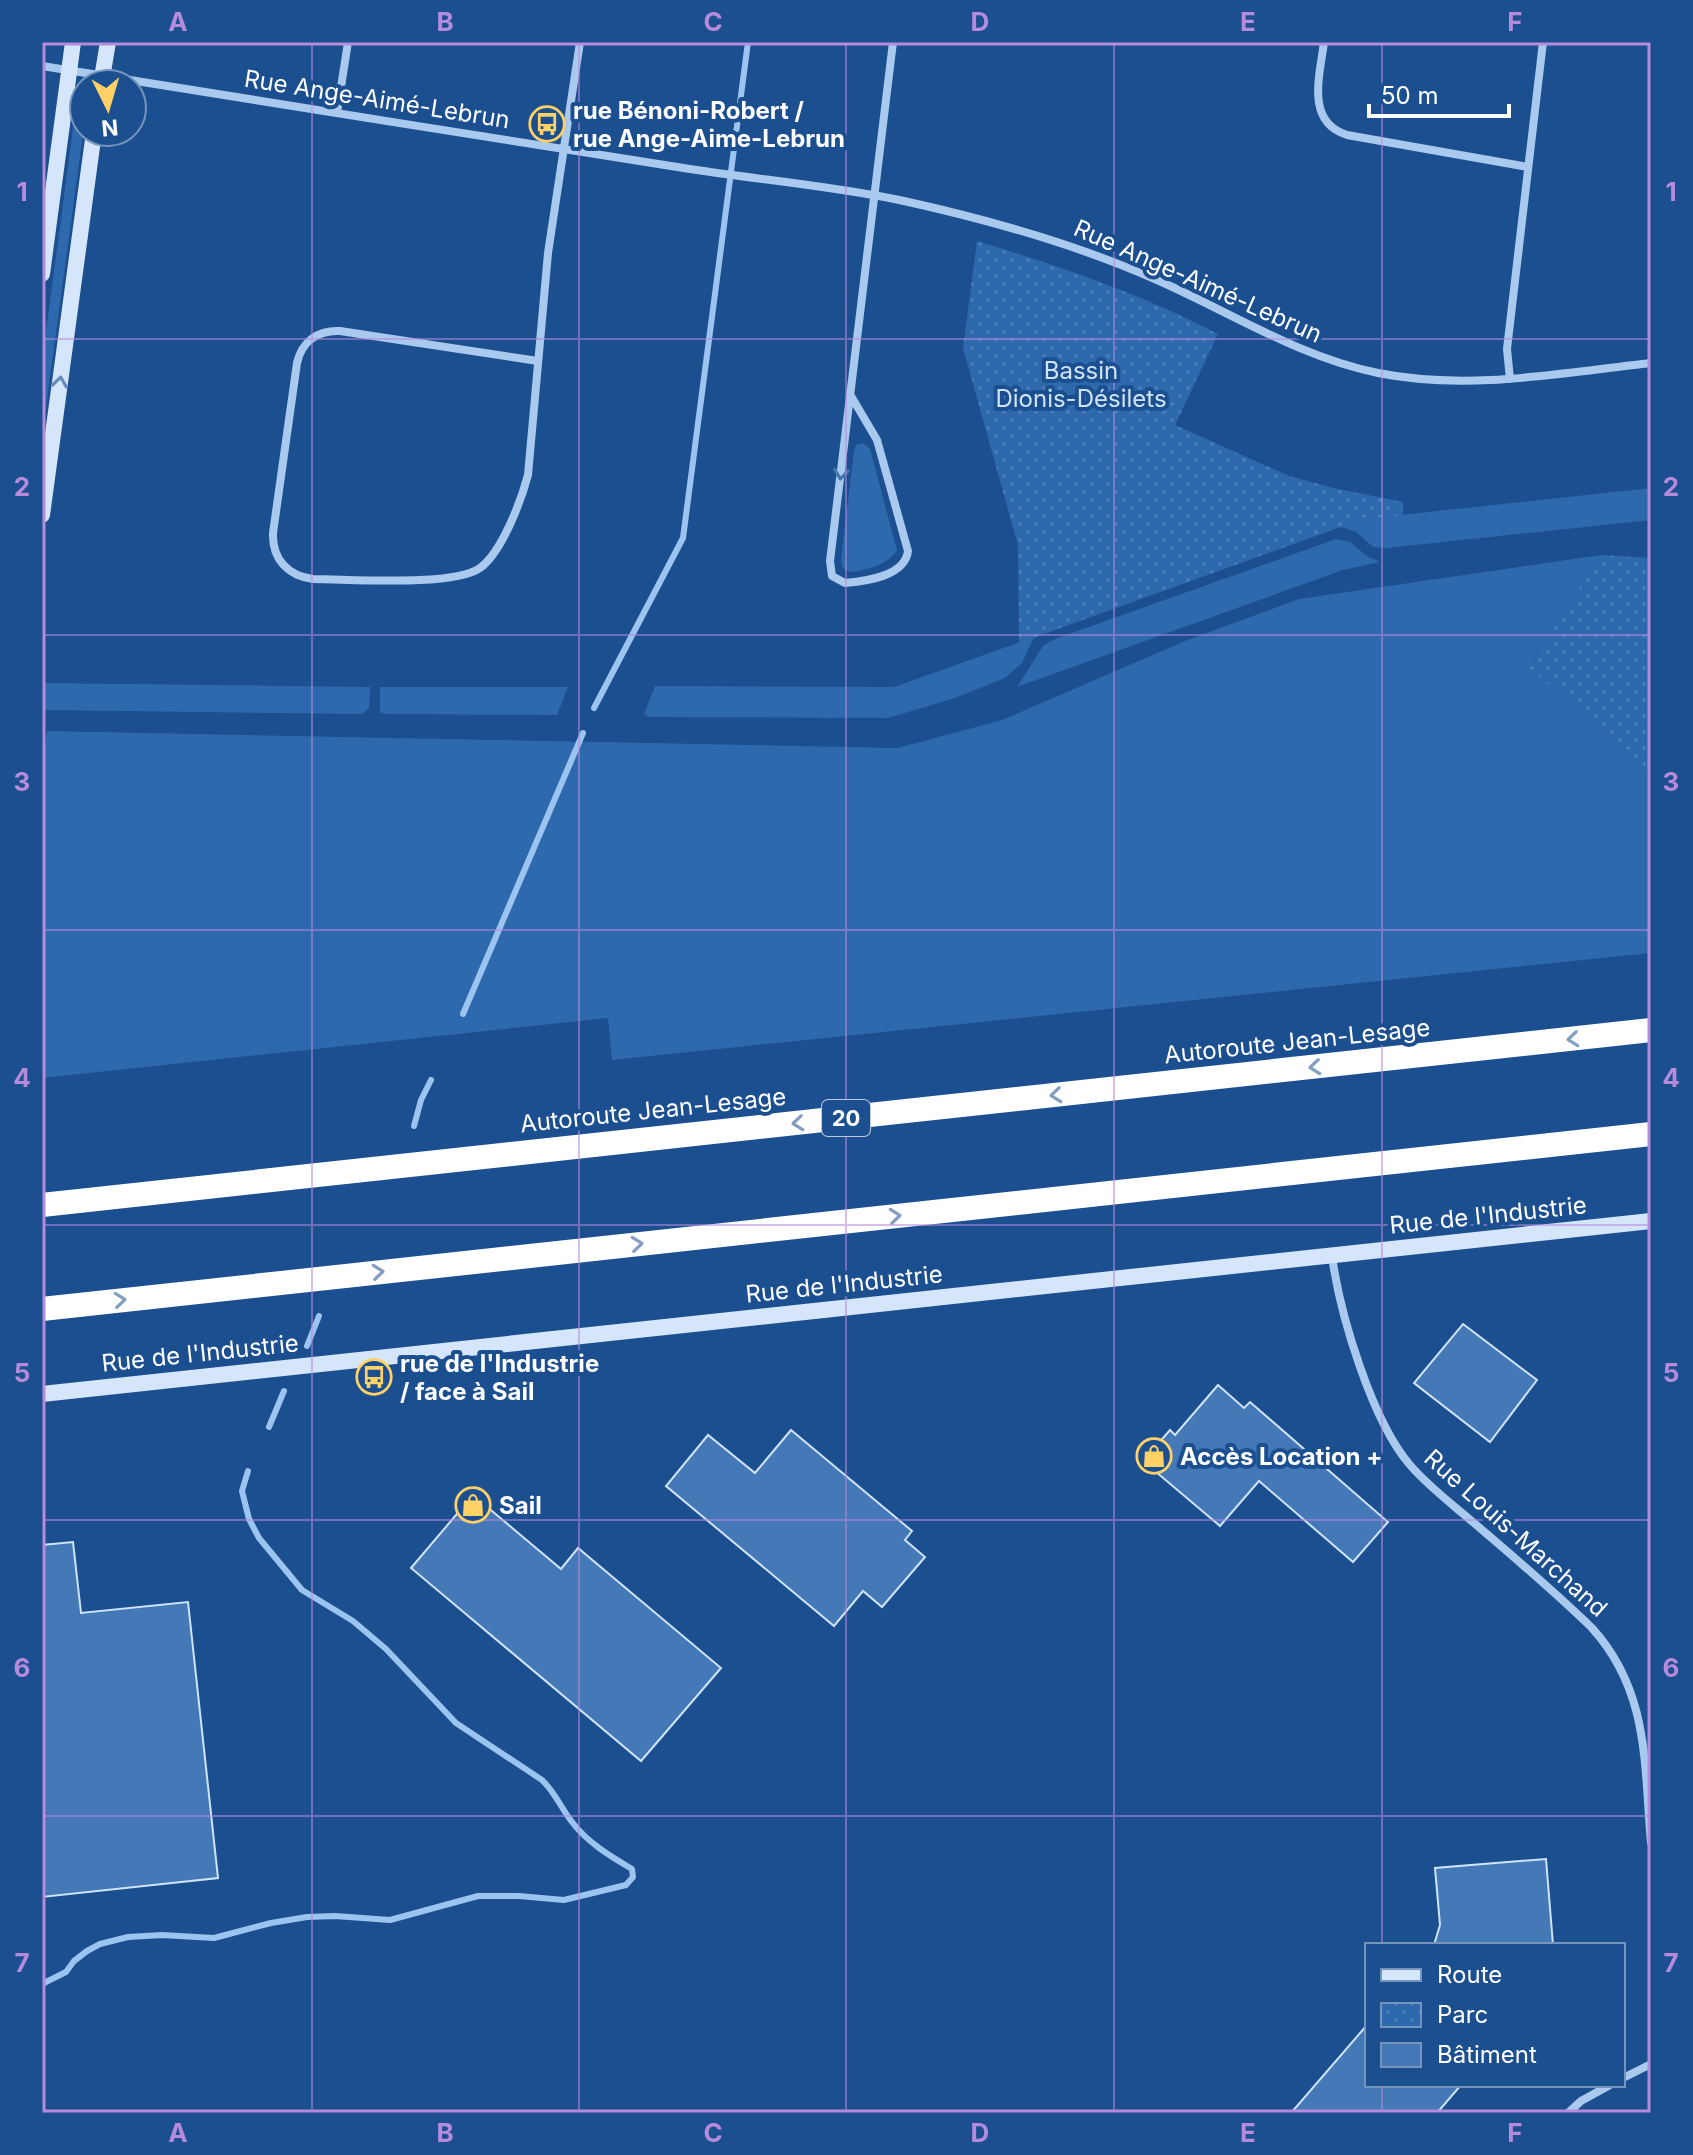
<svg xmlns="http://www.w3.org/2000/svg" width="1693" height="2155" viewBox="0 0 1693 2155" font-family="Inter,sans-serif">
	<defs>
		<pattern id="park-dots" width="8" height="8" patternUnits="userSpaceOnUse" patternTransform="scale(2)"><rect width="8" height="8" fill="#2e69ad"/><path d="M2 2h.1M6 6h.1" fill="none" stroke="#4d80b9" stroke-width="1.8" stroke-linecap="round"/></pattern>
	</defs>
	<rect width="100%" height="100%" fill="#1b4f8f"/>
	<!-- grass -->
	<path fill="#2e69ad" d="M74,121L84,122V126L42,436V362Z
		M863,443L870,449L897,550C890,564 865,571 850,572L843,568L841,560L854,451L856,445Z
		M1651,488V520L1386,548L1373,547L1356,532L1341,527L1363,519Z
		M1336,539L1350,542L1367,556L1380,562L1343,570L1017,687L1043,646L1055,639Z
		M1601,555L1529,667L1651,772V953L612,1060L608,1018L42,1078V761L47,731L898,748L1002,720L1185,641L1299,599Z
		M1034,637L1022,663L1005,678L955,698L888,718L649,717L644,714L655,686L894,687Z
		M43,683L370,687L369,708L362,714L42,710Z
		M380,687H568L557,715L385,714L380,712Z"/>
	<!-- park -->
	<path fill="url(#park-dots)" d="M977,241C1060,266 1141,294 1218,334L1175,425L1289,476L1333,488L1403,502V515L1363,519L1019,643L1018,545L963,348Z
		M1601,555L1651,558V772L1529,667Z"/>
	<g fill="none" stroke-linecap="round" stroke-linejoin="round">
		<!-- stream -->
		<path stroke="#9cc4f0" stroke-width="6" d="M594,708L683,538L748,42
			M463,1014L583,733
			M414,1126L421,1100L431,1080
			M307,1346L319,1316
			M269,1427L284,1391
			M42,1984L66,1972L74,1961L87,1951L100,1944L128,1937L162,1935L214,1938L271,1923L307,1917L335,1916L390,1920L478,1896H519L564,1900L626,1885L633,1877L632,1869C610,1856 588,1843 572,1822C561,1808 555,1792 542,1780L456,1723L386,1649L353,1621L302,1590L259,1538L249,1519L242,1491L248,1471"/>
	</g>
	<!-- building -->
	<path fill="#4478b7" stroke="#cfe3fa" stroke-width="2" d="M1463,1324L1537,1380L1490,1442L1414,1383Z
		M1218,1385L1244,1408L1250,1402L1388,1522L1353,1562L1259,1481L1220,1526L1143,1461L1170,1430L1175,1435Z
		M791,1430L912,1531L905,1540L925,1557L882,1607L863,1591L834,1626L666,1486L708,1435L755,1473Z
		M473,1495L561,1569L578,1548L721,1668L641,1761L411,1568Z
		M73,1542L81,1613L188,1602L218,1878L42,1897V1545Z
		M1546,1859L1553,1945H1434L1440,1925L1435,1868Z
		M1367,2025V2085H1461L1437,2113H1291Z"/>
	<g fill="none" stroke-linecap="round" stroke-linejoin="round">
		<!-- street -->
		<path stroke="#a9c9ee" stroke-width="8" d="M1324,42C1320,75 1305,122 1347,135L1528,167
			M42,66C258,102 474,134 690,169C761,180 833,186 904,201C990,220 1076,244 1157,280C1230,312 1299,357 1378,373C1468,391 1561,373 1651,363
			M337,113L348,42
			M538,361L340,331C318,330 302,341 297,363L273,533C272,559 288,576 313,579C350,579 453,587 480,568C502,552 521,501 528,475L548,253L580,42
			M1510,379L1507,349L1543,42
			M851,396L877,440L908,551C905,576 867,581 845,583L832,576L830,561L893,42
			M1332,1256C1340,1315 1372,1421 1410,1465C1429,1487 1452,1504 1474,1523C1514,1557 1554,1591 1592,1628C1649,1691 1644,1763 1651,1843
			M1623,2078L1651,2064
			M1568,2113L1581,2101L1610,2085"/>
		<!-- secondary -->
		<path stroke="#d6e6fa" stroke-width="16" d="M101,84L108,42
			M42,274L73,42
			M42,515L94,132
			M42,1394L1651,1221"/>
		<!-- highway -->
		<path stroke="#fff" stroke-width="24" d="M42,1205L1651,1030
			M42,1309L1651,1134"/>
	</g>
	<!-- one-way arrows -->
	<defs><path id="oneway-chevron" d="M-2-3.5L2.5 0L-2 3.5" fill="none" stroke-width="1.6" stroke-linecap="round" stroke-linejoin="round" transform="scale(2)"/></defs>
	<use stroke="#668bba" href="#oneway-chevron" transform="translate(60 382) rotate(-82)"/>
	<use stroke="#4674ac" href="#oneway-chevron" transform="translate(841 474) rotate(97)"/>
	<g stroke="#829ec1">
		<use href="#oneway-chevron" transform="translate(1573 1039) rotate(174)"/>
		<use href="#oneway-chevron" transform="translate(1315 1067) rotate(174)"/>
		<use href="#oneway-chevron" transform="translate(1056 1095) rotate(174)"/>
		<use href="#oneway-chevron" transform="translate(798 1123) rotate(174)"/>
		<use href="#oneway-chevron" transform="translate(895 1216) rotate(-6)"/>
		<use href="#oneway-chevron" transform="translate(637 1244) rotate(-6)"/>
		<use href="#oneway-chevron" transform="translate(378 1272) rotate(-6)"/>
		<use href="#oneway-chevron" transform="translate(120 1300) rotate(-6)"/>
	</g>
	<!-- grid -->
	<path fill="none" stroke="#b68bdc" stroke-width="2" stroke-opacity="0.55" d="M312,42V2113M579,42V2113M846,42V2113M1114,42V2113M1382,42V1945M42,339H1651M42,635H1651M42,930H1651M42,1225H1651M42,1520H1651M42,1816H1651M1382,2085V2113"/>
	<!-- icons -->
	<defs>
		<symbol id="bus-ring" viewBox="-11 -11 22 22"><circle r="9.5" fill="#1b4f8f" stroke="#ffd166" stroke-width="1.5"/><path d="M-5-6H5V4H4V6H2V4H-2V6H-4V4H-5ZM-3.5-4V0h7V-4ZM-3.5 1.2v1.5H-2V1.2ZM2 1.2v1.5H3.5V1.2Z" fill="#ffd166"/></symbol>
		<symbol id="shop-ring" viewBox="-11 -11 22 22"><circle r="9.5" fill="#1b4f8f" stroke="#ffd166" stroke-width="1.5"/><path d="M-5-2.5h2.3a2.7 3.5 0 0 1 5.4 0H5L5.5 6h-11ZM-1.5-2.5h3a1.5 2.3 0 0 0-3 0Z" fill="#ffd166"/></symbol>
	</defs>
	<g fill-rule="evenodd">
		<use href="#bus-ring" x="527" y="104" width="40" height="40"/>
		<use href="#bus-ring" x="354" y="1357" width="40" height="40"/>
		<use href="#shop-ring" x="1134" y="1436" width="40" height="40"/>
		<use href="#shop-ring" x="453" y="1485" width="40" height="40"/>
	</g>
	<g text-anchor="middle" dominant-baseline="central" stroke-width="8" stroke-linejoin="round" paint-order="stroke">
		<!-- shield labels -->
		<rect fill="#1b4f8f" stroke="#bbcadd" stroke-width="2" x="822" y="1100" width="48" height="36" rx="6"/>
		<g font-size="22" font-weight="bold" fill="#fff">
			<text x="846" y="1118">20</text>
		</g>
		<!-- street labels -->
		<g font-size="24" fill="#fff" stroke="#1b4f8f">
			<text transform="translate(377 99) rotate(9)">Rue Ange-Aimé-Lebrun</text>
			<text transform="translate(1198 281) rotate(24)">Rue Ange-Aimé-Lebrun</text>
			<text transform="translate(1297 1041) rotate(-6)">Autoroute Jean-Lesage</text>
			<text transform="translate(653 1110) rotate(-6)">Autoroute Jean-Lesage</text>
			<text transform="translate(1488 1215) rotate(-6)">Rue de l'Industrie</text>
			<text transform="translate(844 1284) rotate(-6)">Rue de l'Industrie</text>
			<text transform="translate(200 1353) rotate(-6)">Rue de l'Industrie</text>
			<text transform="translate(1516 1533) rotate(42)">Rue Louis-Marchand</text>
		</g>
		<!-- poi labels -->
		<g font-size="24" font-weight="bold" fill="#fff" stroke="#1b4f8f" text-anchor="start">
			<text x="573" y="110">rue Bénoni-Robert /<tspan x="573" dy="28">rue Ange-Aime-Lebrun</tspan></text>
			<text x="400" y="1363">rue de l'Industrie<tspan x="400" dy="28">/ face à Sail</tspan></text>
			<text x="1180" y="1456">Accès Location +</text>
			<text x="499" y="1505">Sail</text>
		</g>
		<!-- park labels -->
		<g font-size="24" fill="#cfe3fa" stroke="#1b4f8f">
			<text x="1081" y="370">Bassin<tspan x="1081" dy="28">Dionis-Désilets</tspan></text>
		</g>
	</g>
	<!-- border -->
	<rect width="1693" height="2155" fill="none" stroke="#1b4f8f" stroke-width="88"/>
	<!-- legend -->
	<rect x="1365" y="1943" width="260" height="144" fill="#1b4f8f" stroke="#7695bc" stroke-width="2"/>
	<rect x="1381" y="1969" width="40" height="12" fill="#d6e6fa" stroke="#7695bc" stroke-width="2"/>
	<text x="1437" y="1983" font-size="24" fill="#ffffff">Route</text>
	<rect x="1381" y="2003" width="40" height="24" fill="url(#park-dots)" stroke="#7695bc" stroke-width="2"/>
	<text x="1437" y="2023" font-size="24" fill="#ffffff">Parc</text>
	<rect x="1381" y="2043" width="40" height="24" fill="#4478b7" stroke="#7695bc" stroke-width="2"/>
	<text x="1437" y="2063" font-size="24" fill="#ffffff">Bâtiment</text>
	<!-- north arrow -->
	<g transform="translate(108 108) rotate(175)"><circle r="38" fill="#1b4f8f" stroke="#7695bc" stroke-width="2"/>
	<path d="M0-6L14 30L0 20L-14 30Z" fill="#ffd166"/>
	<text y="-12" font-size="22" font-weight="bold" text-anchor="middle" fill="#ffffff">N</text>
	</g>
	<!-- scale -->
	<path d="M1369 104v12h140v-12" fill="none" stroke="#ffffff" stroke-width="4"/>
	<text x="1381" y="104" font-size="24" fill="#ffffff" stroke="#1b4f8f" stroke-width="6" paint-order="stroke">50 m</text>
	<rect x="44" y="44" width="1605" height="2067" fill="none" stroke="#b68bdc" stroke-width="3"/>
	<g font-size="26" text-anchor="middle" font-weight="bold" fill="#b68bdc">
		<text x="178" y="31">A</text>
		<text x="445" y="31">B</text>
		<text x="713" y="31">C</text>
		<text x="980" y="31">D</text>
		<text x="1248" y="31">E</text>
		<text x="1515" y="31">F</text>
		<text x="22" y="201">1</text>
		<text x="1671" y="201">1</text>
		<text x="22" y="496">2</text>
		<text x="1671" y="496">2</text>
		<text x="22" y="791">3</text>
		<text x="1671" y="791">3</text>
		<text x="22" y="1087">4</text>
		<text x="1671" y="1087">4</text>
		<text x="22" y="1382">5</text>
		<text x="1671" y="1382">5</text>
		<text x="22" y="1677">6</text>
		<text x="1671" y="1677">6</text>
		<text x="22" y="1972">7</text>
		<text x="1671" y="1972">7</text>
		<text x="178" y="2142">A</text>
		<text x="445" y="2142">B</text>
		<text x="713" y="2142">C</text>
		<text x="980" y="2142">D</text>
		<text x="1248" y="2142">E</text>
		<text x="1515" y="2142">F</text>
	</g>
</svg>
